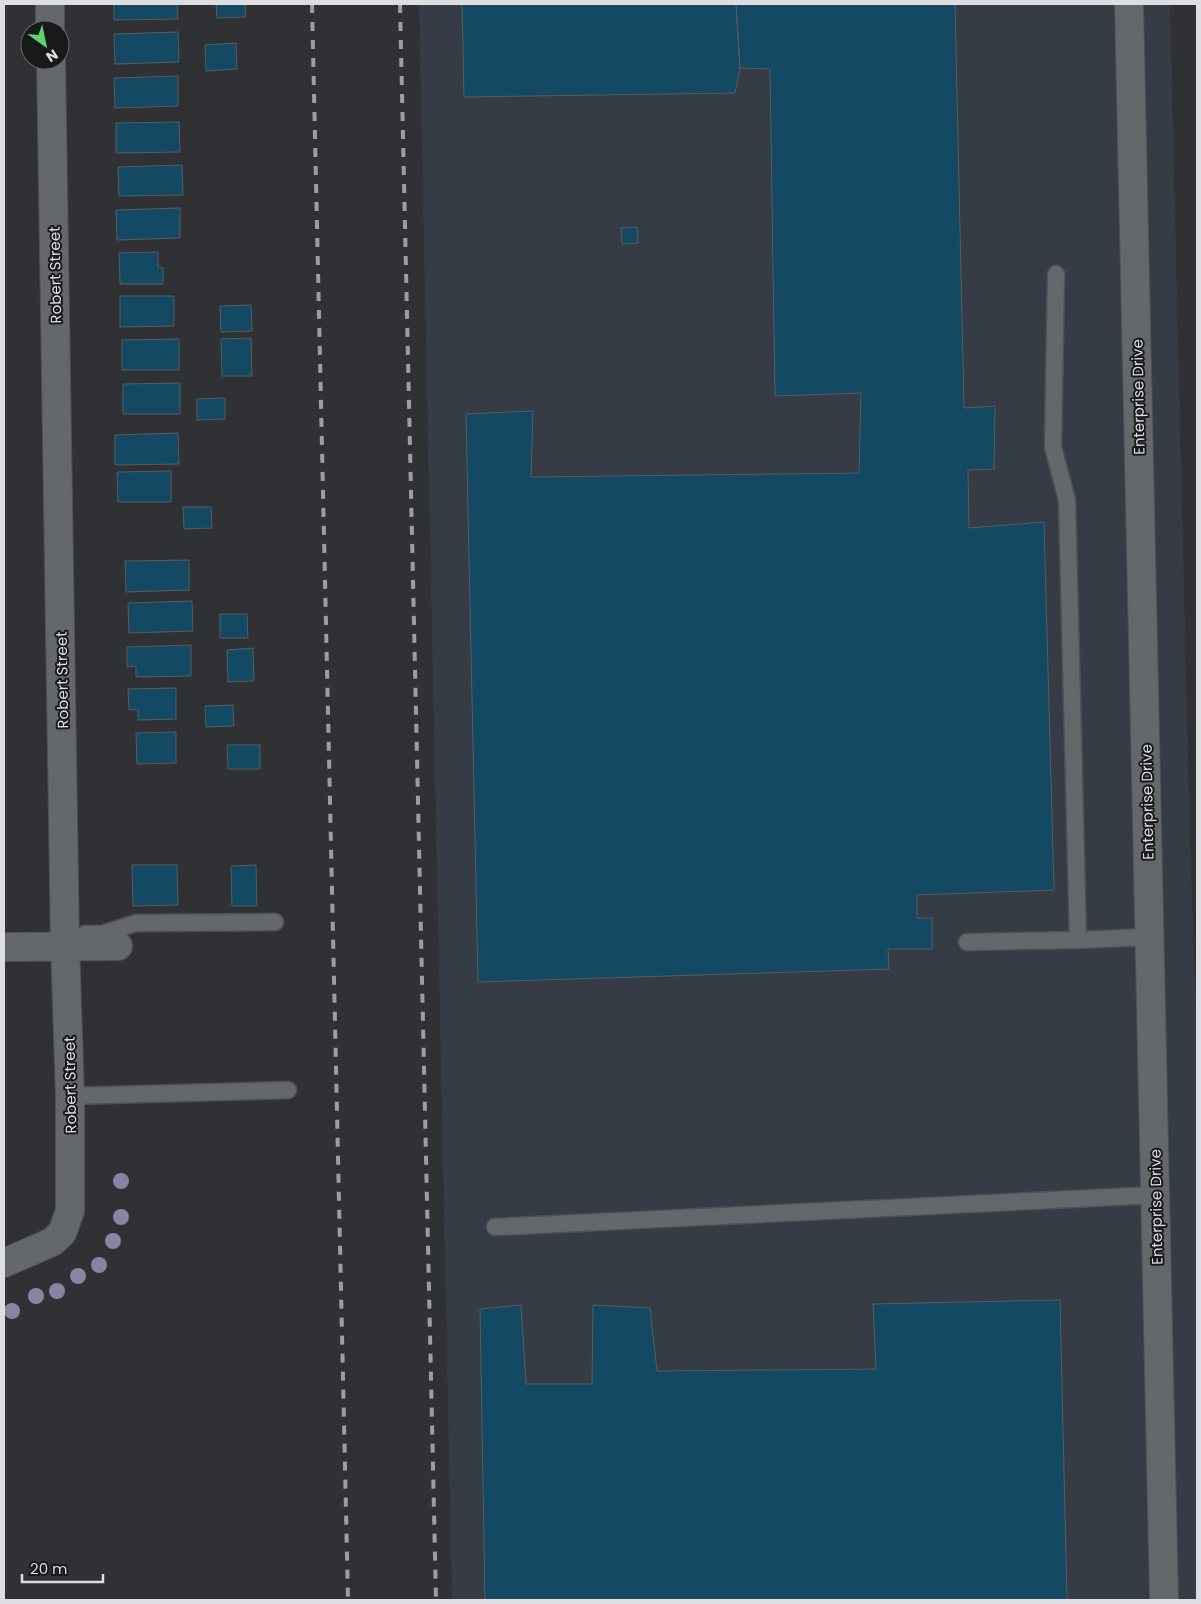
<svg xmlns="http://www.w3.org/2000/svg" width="1201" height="1604" viewBox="0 0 1201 1604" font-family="Poppins,sans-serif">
	<rect width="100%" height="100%" fill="#2f3135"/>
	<!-- built -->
	<path fill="#363c45" d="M419,4H1170L1190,841L1197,1034V1600H452Z"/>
	<!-- building -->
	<path fill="#134963" stroke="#585d60" d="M114,4H177L178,19L114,20Z
		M216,4H245L246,17L217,18Z
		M462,4H736L740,68L735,93L464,97Z
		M736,4H955L964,408L995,406L994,469L968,470L969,528L1044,522L1054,890L917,895V918H932V949H888L889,969L478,982L466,414L533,411L531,477L859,473L861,393L775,396L770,69L740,68Z
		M178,32L179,62L115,64L114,34Z
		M236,43L237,69L206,71L205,45Z
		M178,76V106L115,108L114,78Z
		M179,122L180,152L116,153V123Z
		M182,165L183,195L119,196L118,167Z
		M180,208V238L117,240L116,210Z
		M637,227L638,243L622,244L621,228Z
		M158,252V267L163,268V284H120L119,253Z
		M120,296H174V326L120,327Z
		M251,305L252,331L221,332L220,306Z
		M251,338L252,376H222L221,339Z
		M179,339V370H122V340Z
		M180,383V414H123V384Z
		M225,398V419L197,420V399Z
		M178,433L179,464L115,465V435Z
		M171,471V502H118L117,472Z
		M183,507H211L212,528L184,529Z
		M189,560V590L126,592L125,561Z
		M192,601L193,631L129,633L128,603Z
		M220,614H247L248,638H220Z
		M191,645V676L136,677V666L127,667V647Z
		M253,648L254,681L228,682L227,650Z
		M176,688V719L138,720V709L129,710L128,689Z
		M233,705L234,726L206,727L205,706Z
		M176,732V763L137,764L136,733Z
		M227,745H260V769H228Z
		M132,865H177L178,905L133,906Z
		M256,865L257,906H232L231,866Z
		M1060,1300L1067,1600H485L480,1309L521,1305L526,1384H592L593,1305L650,1308L657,1371L876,1369L873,1304Z"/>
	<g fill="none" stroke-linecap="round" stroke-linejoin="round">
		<defs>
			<path id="lane" d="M1056,274L1053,447L1067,500L1078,940L1150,937
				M85,934H102L136,923L275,922
				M967,942L1078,940
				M70,1096L288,1090
				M495,1227L1155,1195"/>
			<path id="street" d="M50,4V30
				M1129,4L1164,1600
				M4,947L118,946
				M4,1263L52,1242L62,1233L70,1211V1096L65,945L51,60"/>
		</defs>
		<!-- lane casing -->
		<use href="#lane" stroke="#4e5054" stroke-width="19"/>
		<!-- street casing -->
		<use href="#street" stroke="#4e5054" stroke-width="30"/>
		<!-- lane -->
		<use href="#lane" stroke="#64676b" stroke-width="16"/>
		<!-- street -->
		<use href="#street" stroke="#64676b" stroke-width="28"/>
		<!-- rail -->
		<path stroke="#9d9ea2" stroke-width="4" stroke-dasharray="9 9" stroke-linecap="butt" d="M312,4L348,1600
			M400,4L436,1600"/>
	</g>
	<!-- trees -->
	<g fill="#8c82a3">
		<circle cx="121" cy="1181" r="8"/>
		<circle cx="121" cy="1217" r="8"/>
		<circle cx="113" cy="1241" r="8"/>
		<circle cx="99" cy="1265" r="8"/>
		<circle cx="78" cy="1276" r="8"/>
		<circle cx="57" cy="1291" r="8"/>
		<circle cx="36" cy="1296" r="8"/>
		<circle cx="12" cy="1311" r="8"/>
	</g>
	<g text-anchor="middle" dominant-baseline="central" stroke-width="4" stroke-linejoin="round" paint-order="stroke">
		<!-- street labels -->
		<g font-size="15" fill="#dddee1" stroke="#18191b">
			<text transform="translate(55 275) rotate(-91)">Robert Street</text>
			<text transform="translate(1138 397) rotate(-91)">Enterprise Drive</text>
			<text transform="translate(62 680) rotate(-91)">Robert Street</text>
			<text transform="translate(1147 802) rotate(-91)">Enterprise Drive</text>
			<text transform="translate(70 1085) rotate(-91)">Robert Street</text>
			<text transform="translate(1156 1207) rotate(-91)">Enterprise Drive</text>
		</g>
	</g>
	<!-- border -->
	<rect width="1201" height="1604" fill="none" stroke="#dddee1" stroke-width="10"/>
	<!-- north arrow -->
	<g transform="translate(45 45) rotate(147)"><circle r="24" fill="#18191b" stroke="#67686a"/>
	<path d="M0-4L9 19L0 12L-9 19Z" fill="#5ed56c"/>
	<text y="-8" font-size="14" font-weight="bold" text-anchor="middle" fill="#dddee1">N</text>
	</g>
	<!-- scale -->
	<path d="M22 1574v8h81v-8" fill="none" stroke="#dddee1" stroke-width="2.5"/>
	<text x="30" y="1574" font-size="15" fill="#dddee1" stroke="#18191b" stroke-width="4" paint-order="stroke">20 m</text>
</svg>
